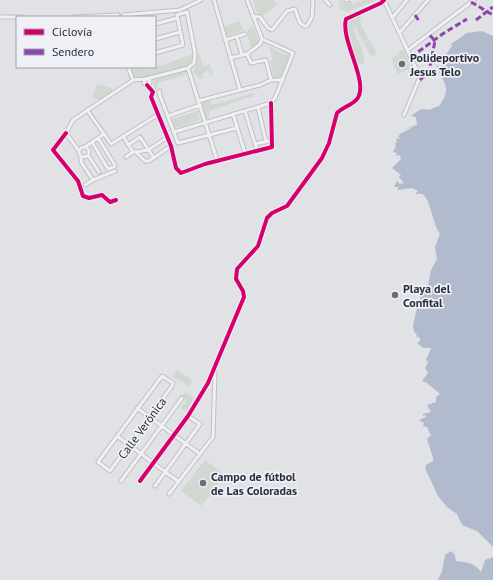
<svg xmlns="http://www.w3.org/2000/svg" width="493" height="580" viewBox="0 0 493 580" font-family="'PT Sans',sans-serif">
	<rect width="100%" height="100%" fill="#e1e2e5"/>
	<!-- green -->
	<path fill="#d0d8d1" d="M253,0H274L277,5L262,16L257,13Z
		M339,0L345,2L351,1L353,4L362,0H377L347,12L340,9Z
		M360,15L361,25L369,39L363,42L356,28L359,26L354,28L352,25C355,36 366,54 364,64L356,63C354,55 343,28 348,21C351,18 357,17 360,15Z
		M239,21L244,30L226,36L224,27Z
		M254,27L259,42L255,47L251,48L247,34H249L247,29Z
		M370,40L377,54L371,57L364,43Z
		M269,46L284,55L289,54C288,66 287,78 274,78L270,60H273Z
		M404,49L413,72L411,73L413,79L408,70L398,74L391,58L400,54L399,51Z
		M199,53L203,66L210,64L213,75H210L209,71L202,73L203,78L200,79L193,72L197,63V54Z
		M193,54C193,60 192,65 186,68C176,73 145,79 135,77L130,67H140L148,70Z
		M182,72L188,74L158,83L156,93L153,83L156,79Z
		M97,84L112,88V93L101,100L92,98Z
		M253,93L254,97L245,98V99L211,110L209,114L210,117L206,118L201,101L210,99L212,105Z
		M197,111L200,120L175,128L172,119Z
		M177,370L193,381L189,386L172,376Z
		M185,392L194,398L186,411L181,408L187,400L182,397Z
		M205,460L225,475L201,506L181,491Z"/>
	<!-- water -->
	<path fill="#b2bace" d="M482,31L493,36V547L477,531L462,525L457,514L447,507L438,496L425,468L426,465L433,461V458L427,439L431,435L427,427L423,426L424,423L419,420L426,417L425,415L423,416V414L431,412L427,405L436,402V397L440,394L427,383L422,381L428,373L425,368L428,362L426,360L431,348H423L417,343L420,341V338L416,336L417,334L414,332L413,326L417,307L415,306L419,303L423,288L428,286L431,270L437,259L435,247L440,234C432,222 431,203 424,195C421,193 418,194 415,194L418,191L412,188L397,190L399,187H394L397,181L400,184L404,183L399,177L401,175L392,168L401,159L400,155L396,156L397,153L393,152L396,146L395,143L397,142L396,139L401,138L398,137L400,134L413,127L404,129L417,125L416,117L411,116L421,109L433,110L430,109L439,106C453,86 443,85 436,64L440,68L442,67L441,62L443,59L445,60L447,57L445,56L452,46L451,44L467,33Z
		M451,551L455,555L456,561C466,562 475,563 481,572L485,560L493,557V580H438L442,571L445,555Z"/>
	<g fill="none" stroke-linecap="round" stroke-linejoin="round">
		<defs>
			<path id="minor" d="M214,0L240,90
				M325,0L330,5
				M346,0H347
				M384,0L420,77L404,115
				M123,15L180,10L201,0
				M253,16L260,17L268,28L272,30L287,11L295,9L300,23L304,26H307L312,17L313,0
				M0,17H22
				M74,17L118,15
				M392,18L407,0
				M155,24L177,18
				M400,32L428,0
				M237,37L242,55
				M155,39L180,32
				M225,40L245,34
				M408,50L474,0
				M247,54L251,63L266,60L271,80
				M230,58L247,54L260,44L262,39L247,0
				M128,67L133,80
				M188,68L217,160
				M144 82a3 3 0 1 1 6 0a3 3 0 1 1-6 0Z
				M146,79L188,68L194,63L195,53L187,12L177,15L183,45L155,53
				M147,85L153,92L151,97L171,146L176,168L181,173L205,164L272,147L271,103
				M160,91L159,93L178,143L237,128
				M198,101L260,85L271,80H283
				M258,107L266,142
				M87,110L111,144L159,114
				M245,111L257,150
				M233,114L245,153
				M168,116L200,105
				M174,132L271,103L275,98L293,53L262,39
				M66,133L53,150L78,181L83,196L89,198L102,195L110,202L116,200
				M123,136L133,152H136L145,161H149L171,146
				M92,142L108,169L114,167L115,165L98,138
				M255,144L268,141
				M128,145L140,137L154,158
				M79 152a5 5 0 1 1 10 0a5 5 0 1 1-10 0Z
				M85,147L104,134
				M79,151L66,133L73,120L133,80L145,79
				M136,152L148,150L168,137
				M88,155L99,172
				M81,157V162L93,180
				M126,157L133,152
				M85,185L93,180L115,171
				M162,376L173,383L172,386L110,471L98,462Z
				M137,408L200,454
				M117,436L179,482
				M121,481L182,398
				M140,481L188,416L208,383L244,297L243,291L236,279L237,269L258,246L267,218L272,213L287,206L322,158L329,143L337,113C343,107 352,105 357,99C370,83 340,40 346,19L384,1
				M155,486L200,424L188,416
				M169,494L213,437L215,371"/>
		</defs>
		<!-- minor casing -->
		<use href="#minor" stroke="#bfc0c3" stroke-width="5"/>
		<!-- minor -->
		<use href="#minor" stroke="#f0f0f3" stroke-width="3"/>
		<!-- quiet -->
		<path stroke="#8e44ad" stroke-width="3" stroke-dasharray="6 3" stroke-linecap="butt" d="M471,2L493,15
			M415,15L419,21
			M476,20L493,7
			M411,57L444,33L467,19
			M420,80L429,71L435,41L428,33"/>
		<defs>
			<path id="cycleway" d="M147,85L153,92L151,97L171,146L176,168L181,173L205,164L272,147L271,103
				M66,133L53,150L78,181L83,196L89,198L102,195L110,202L116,200
				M140,481L188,416L208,383L244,297L243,291L236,279L237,269L258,246L267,218L272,213L287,206L322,158L329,143L337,113C343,107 352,105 357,99C370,83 340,40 346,19L381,3L384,0"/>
		</defs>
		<!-- cycleway casing -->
		<use href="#cycleway" stroke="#eff0f5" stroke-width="6"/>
		<!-- cycleway -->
		<use href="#cycleway" stroke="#d6006c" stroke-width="4"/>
	</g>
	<!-- markers -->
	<g fill="#6a6c78" stroke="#eff0f5" stroke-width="1.5">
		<circle cx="402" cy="64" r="4"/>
		<circle cx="395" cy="295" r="4"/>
		<circle cx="203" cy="483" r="4"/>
	</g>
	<g text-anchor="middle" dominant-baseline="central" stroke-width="3.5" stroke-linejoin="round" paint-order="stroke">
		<!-- poi labels -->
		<g font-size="12" font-weight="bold" fill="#2a2d3d" stroke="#eff0f5" text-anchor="start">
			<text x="410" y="57">Polideportivo<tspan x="410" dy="14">Jesus Telo</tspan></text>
			<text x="403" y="288">Playa del<tspan x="403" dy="14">Confital</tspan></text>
			<text x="211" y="476">Campo de fútbol<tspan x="211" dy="14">de Las Coloradas</tspan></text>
		</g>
		<!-- street labels -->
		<g font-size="12" fill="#2a2d3d" stroke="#eff0f5">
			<text transform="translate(142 428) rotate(-54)">Calle Verónica</text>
		</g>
	</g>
	<!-- legend -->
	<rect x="16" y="16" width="140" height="52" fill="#eff0f5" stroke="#a0a2ab"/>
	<rect x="24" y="29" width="20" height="6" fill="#d6006c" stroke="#a0a2ab"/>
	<text x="52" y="36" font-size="12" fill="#2a2d3d">Ciclovía</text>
	<rect x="24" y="49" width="20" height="6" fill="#8e44ad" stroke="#a0a2ab"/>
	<text x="52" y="56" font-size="12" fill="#2a2d3d">Sendero</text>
</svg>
